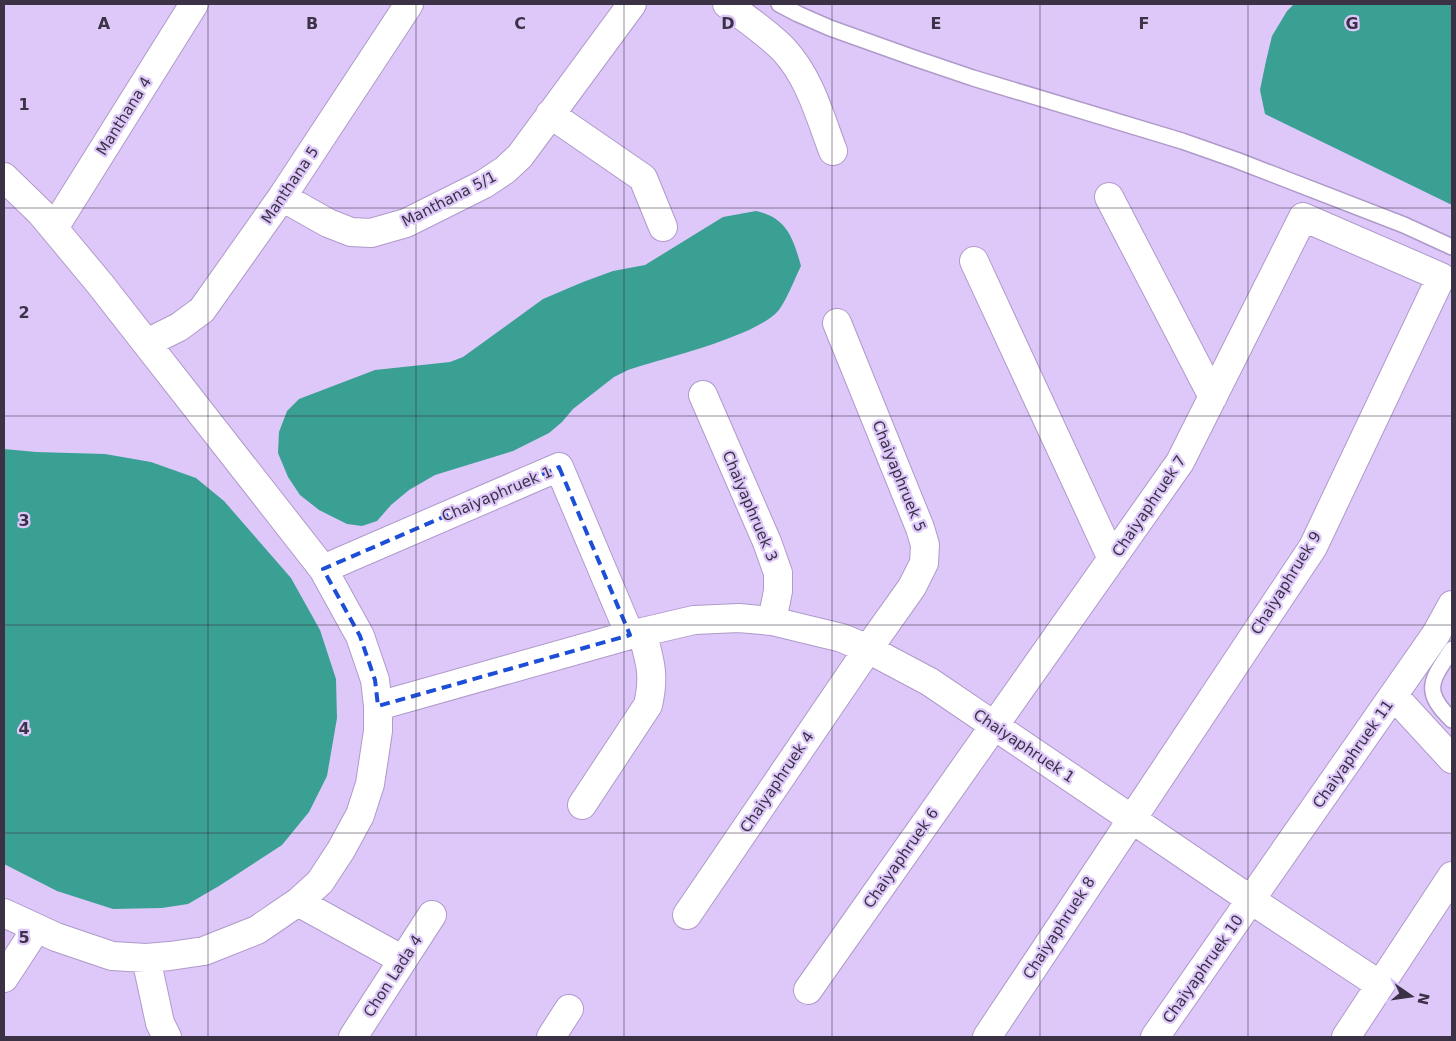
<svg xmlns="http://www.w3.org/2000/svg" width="1456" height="1041" viewBox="0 0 1456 1041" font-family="'DejaVu Sans',sans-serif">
	<rect width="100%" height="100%" fill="#ddc8f9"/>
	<!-- water -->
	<path fill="#3ba094" d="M1294,4H1452V205L1265,114L1260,90L1266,61L1272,36L1287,11Z
		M756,211C787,218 793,238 801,266C795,278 786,302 778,311C755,337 664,358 628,370L614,377L573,409L562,422L549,433L513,451L435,475L409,490L391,505L377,521L362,526L347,524L319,510L300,495L288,477L278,453L279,432L287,411L299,399L375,370L450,362L463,357L543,299L583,282L613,271L645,265L723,217Z
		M4,449L36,452L105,454L151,462L196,478L224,501L291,578L320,630L336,679L337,718L327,776L309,812L282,845L219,886L188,904L162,908L113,909L57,891L4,864Z"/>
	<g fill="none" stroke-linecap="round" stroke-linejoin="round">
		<defs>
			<path id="lane" d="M779,4L798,14L830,28L914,58L973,78L1182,141L1236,160L1404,225L1452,247
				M1452,649C1432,680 1421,690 1452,720"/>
			<path id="street" d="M727,4C745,18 769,34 784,50C810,78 820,117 833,151
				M550,114L643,178L663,227
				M4,177L41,213L100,284L323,569L360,636L375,680L378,706V731L370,784L360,815L341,850L320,882L298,902L257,930L204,951L170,956L146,958L112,956L56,937L4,913
				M282,197L328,223L351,232L371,233L406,223L484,184L505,170L520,156L632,4
				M1109,197L1213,397
				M54,228L194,4
				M974,261L1112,559
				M147,343L179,327L202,310L282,197L409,4
				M703,395L767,542L778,573V591L772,621
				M323,569L559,467L630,635
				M1394,696L1452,759
				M378,706L630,635L694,620L739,618L772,621L842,638L868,649L930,682L1251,900L1380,985
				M582,805L648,705C655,675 650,661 642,632
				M298,902L403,960
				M687,915L868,649L912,587L924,563L925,545L920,528L837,323
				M146,958L160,1023L167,1037
				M4,978L36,929
				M808,990L1180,462L1303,217L1441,277L1313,547L987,1037
				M353,1037L432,915
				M551,1037L569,1009
				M1155,1037L1436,634L1452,605
				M1346,1037L1452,876"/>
		</defs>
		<!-- lane casing -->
		<use href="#lane" stroke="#af9aca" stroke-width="18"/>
		<!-- street casing -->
		<use href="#street" stroke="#af9aca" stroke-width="30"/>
		<!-- lane -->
		<use href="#lane" stroke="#fff" stroke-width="15"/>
		<!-- street -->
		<use href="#street" stroke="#fff" stroke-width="28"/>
	</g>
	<!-- marked area -->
	<path fill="none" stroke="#1d4ed8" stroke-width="4" stroke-dasharray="10 6" stroke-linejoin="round" d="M559,467L630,635L378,706L375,680L360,636L323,569Z"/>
	<!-- grid -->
	<path fill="none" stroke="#3b3246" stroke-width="1" stroke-opacity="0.55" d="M208,4V1037M416,4V1037M624,4V1037M832,4V1037M1040,4V1037M1248,4V1037M4,208H1452M4,416H1452M4,625H1452M4,833H1452"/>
	<g text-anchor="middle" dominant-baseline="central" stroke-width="4.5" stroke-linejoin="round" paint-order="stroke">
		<!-- street labels -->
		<g font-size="15" fill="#3b3246" stroke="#ddc8f9">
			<text transform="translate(124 116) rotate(-58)">Manthana 4</text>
			<text transform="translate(290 185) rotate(-56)">Manthana 5</text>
			<text transform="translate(449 199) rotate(-27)">Manthana 5/1</text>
			<text transform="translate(899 476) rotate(68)">Chaiyaphruek 5</text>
			<text transform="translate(497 494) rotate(-23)">Chaiyaphruek 1</text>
			<text transform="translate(750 506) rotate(67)">Chaiyaphruek 3</text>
			<text transform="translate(1149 506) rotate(-56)">Chaiyaphruek 7</text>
			<text transform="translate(1286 583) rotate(-58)">Chaiyaphruek 9</text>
			<text transform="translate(1024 746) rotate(34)">Chaiyaphruek 1</text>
			<text transform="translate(1353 754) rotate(-55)">Chaiyaphruek 11</text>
			<text transform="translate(777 782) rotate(-56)">Chaiyaphruek 4</text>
			<text transform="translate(901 858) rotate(-55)">Chaiyaphruek 6</text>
			<text transform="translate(1059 928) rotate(-57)">Chaiyaphruek 8</text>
			<text transform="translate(1203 969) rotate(-55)">Chaiyaphruek 10</text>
			<text transform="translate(393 976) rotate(-57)">Chon Lada 4</text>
		</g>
	</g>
	<g font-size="16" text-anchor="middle" font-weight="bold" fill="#3b3246" stroke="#ddc8f9" stroke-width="4.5" stroke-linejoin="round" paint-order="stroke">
		<text x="104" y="29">A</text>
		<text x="312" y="29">B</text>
		<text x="520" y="29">C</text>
		<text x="728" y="29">D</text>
		<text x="936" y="29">E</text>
		<text x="1144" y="29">F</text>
		<text x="1352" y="29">G</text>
		<text x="24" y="110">1</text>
		<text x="24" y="318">2</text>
		<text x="24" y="526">3</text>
		<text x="24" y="734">4</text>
		<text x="24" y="943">5</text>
	</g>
	<!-- border -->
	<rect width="1456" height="1041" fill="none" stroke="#3b3246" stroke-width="10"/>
	<!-- north arrow -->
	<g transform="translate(1411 996) rotate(103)" stroke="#ddc8f9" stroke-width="4" paint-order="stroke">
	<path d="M0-4L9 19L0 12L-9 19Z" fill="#3b3246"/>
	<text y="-8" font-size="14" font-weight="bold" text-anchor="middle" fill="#3b3246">N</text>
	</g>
</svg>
